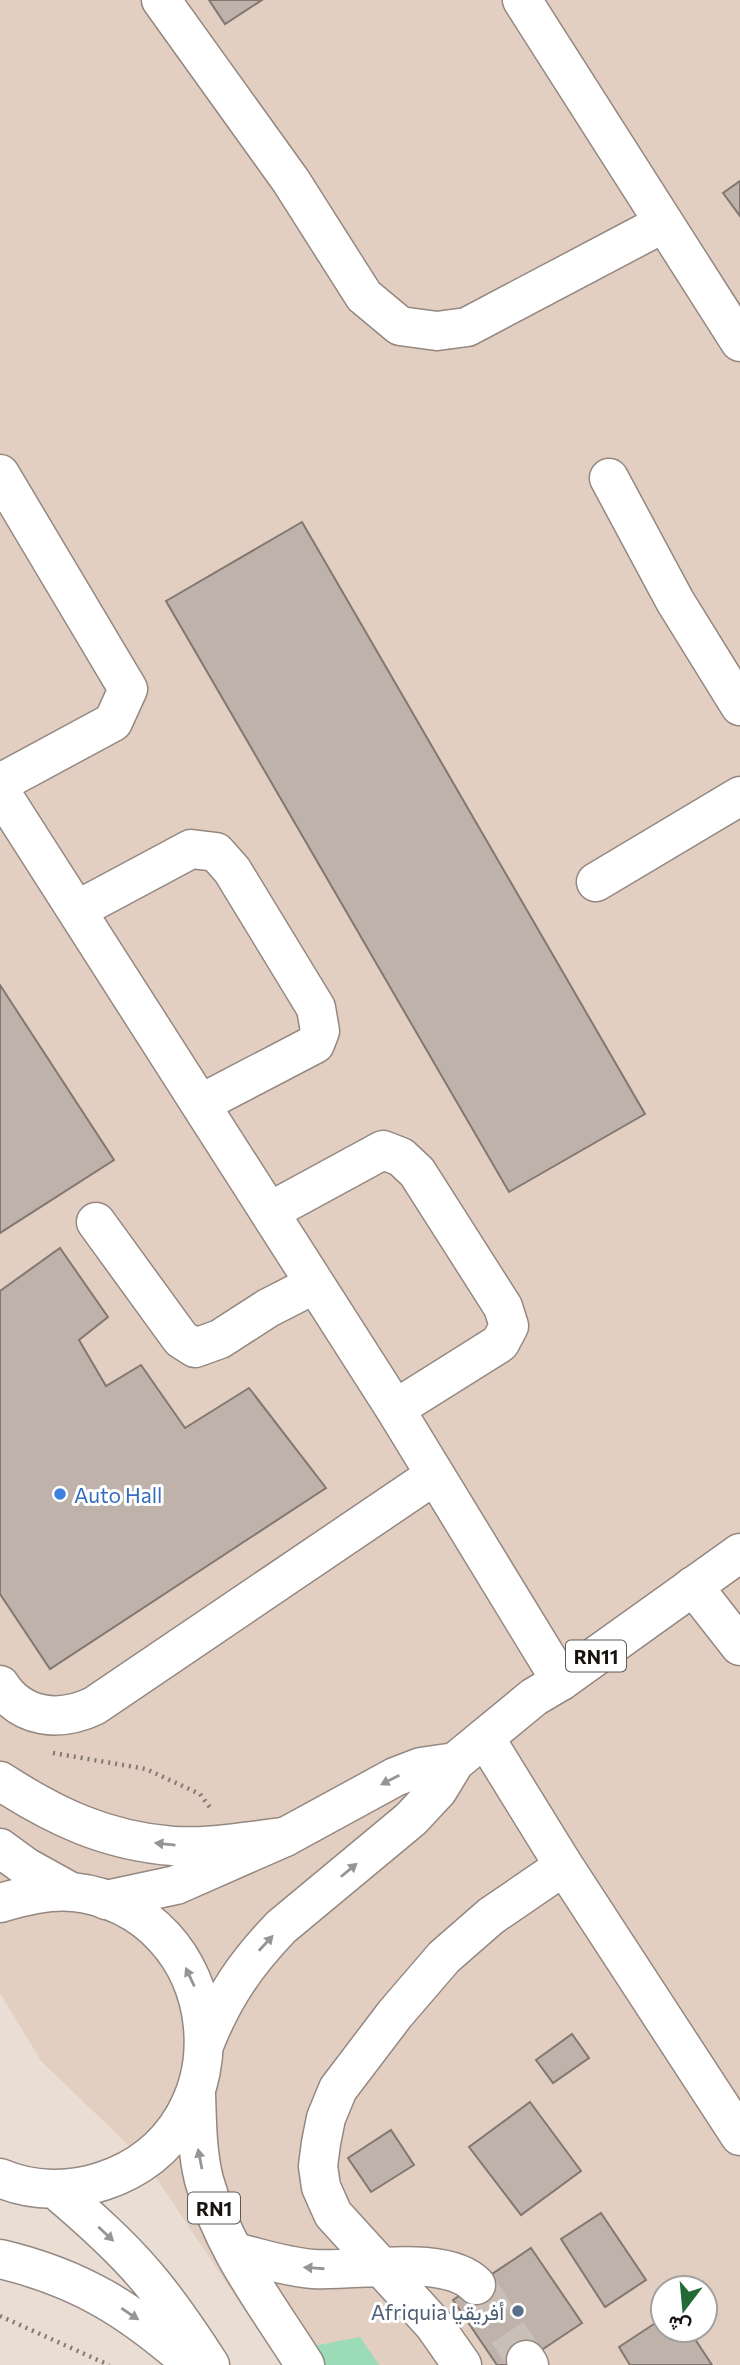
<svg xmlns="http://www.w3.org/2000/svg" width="740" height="2365" viewBox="0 0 740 2365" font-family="Commissioner,Vazirmatn,sans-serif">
	<rect width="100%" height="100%" fill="#e9ddd4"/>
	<!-- built -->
	<path fill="#e2cfc2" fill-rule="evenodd" d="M0,0H740V2365H281L145,2161L41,2061L0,1993ZM663,2288H705V2330H663Z"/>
	<!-- green -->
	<path fill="#9bdbb7" d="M360,2337L379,2365H315L303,2348Z"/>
	<!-- building -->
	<path fill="#beb2aa" stroke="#837871" stroke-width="2" d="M209,0H262L225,24Z
		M740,181V216L723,193Z
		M302,522L645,1114L509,1192L166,601Z
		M0,985L114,1160L0,1233Z
		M60,1248L108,1317L79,1340L106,1386L141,1365L185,1428L249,1388L326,1488L50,1669L0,1594V1291Z
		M572,2034L589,2058L553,2083L536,2060Z
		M530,2102L581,2171L521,2215L469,2147Z
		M391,2130L414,2165L371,2192L348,2158Z
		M601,2213L646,2280L605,2307L561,2239Z
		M531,2248L582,2323L519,2365H497L453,2300Z
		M663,2318V2330H689L712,2365H630L619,2347Z"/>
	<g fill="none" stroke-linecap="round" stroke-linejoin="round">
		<!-- minor-tunnel -->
		<path stroke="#cabfb7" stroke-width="38" stroke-dasharray="38 19" stroke-linecap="butt" d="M476,2285L526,2360"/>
		<defs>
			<path id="minor" d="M161,0L291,181L364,296L400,326L437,331L467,327L664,223
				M522,0L740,342
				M0,474L128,689L113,722L0,783
				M609,478L675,601L740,706
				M0,791L395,1409L561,1681
				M596,882L740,796
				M77,910L191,849L216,852L232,870L316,1008L320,1031L315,1044L200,1104
				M269,1212L383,1150L401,1157L417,1172L503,1307L509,1326L500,1343L395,1409
				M96,1222L181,1339L195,1348L220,1339L268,1308L315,1284
				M693,1586L740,1646
				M0,1685C22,1719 60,1722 94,1706L435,1475
				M485,1738L564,1866L740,2136
				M234,2252C260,2258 287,2267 313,2269C356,2272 445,2253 476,2285
				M526,2360L529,2365
				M462,2365L434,2325L333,2214L321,2187L318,2166L321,2143L326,2118L338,2089L395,2014L444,1957L491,1916L564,1866"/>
			<path id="major" d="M106,1900L176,1885L285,1837L395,1777L421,1767L455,1762
				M205,2043C224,1995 246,1964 281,1927L411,1819L438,1790L455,1762L534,1697L561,1681L740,1553"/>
			<path id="highway" d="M0,1781C54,1816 106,1841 173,1846C210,1848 248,1841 285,1837
				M0,1848L26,1867L71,1892
				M0,1903C24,1896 48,1890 73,1892C229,1910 253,2131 103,2181C71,2192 32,2192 0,2178
				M196,2094C197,2123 197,2152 204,2180C223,2249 268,2306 305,2365
				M55,2189C87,2216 119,2244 146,2276C170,2304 190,2334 210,2365
				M0,2259C81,2278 132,2311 193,2365"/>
		</defs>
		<!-- minor casing -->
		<use href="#minor" stroke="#948881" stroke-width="41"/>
		<!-- major casing -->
		<use href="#major" stroke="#948881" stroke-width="41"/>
		<!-- highway casing -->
		<use href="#highway" stroke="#948881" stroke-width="41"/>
		<!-- path -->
		<path stroke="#817973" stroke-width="4.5" stroke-dasharray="2 5" stroke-linecap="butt" d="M53,1753L146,1769L200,1794L211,1809
			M0,2316L109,2365"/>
		<!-- minor -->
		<use href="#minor" stroke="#fff" stroke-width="38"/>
		<!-- major -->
		<use href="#major" stroke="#fff" stroke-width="38"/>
		<!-- highway -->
		<use href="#highway" stroke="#fff" stroke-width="38"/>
	</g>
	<!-- one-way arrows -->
	<defs><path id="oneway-solid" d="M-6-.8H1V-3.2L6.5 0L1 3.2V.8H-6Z" transform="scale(1.75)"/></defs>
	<g fill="#979593">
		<use href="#oneway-solid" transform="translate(390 1780) rotate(153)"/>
		<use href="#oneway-solid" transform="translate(165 1844) rotate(-174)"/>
		<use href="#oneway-solid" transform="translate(349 1870) rotate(-40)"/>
		<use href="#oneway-solid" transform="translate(266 1943) rotate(-47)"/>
		<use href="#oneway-solid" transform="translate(190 1977) rotate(-115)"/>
		<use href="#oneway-solid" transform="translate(200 2159) rotate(-101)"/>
		<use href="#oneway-solid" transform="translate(106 2234) rotate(43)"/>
		<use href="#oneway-solid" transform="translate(314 2268) rotate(-176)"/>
		<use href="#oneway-solid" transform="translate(130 2314) rotate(34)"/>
	</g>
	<!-- markers -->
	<circle fill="#3f7fe0" stroke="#fff" stroke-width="2.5" cx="60" cy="1494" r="7"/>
	<circle fill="#5c6f8a" stroke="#fff" stroke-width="2.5" cx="518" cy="2311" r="7"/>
	<g text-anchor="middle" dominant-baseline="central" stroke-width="6" stroke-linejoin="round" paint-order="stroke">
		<!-- shield labels -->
		<g fill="#fff" stroke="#5d5a58" stroke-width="2">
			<rect x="566" y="1640.5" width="60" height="31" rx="5"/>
			<rect x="188" y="2192.5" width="52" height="31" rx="5"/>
		</g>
		<g font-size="19" font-weight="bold" fill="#171310">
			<text x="596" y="1656">RN11</text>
			<text x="214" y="2208">RN1</text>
		</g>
		<!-- shop labels -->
		<g font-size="21" fill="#366cbe" stroke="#fff" text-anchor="start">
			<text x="74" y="1494">Auto Hall</text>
		</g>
		<!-- service labels -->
		<g font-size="21" fill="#4e5e75" stroke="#fff" text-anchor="end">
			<text x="504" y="2311">Afriquia أفريقيا</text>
		</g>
	</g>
	<!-- north arrow -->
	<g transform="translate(684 2309) rotate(196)"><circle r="33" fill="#ffffff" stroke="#a2a19f" stroke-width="2"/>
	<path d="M0-5L12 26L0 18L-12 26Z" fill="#236a36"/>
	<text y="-10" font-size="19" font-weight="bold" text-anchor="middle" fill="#171310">ش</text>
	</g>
</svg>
